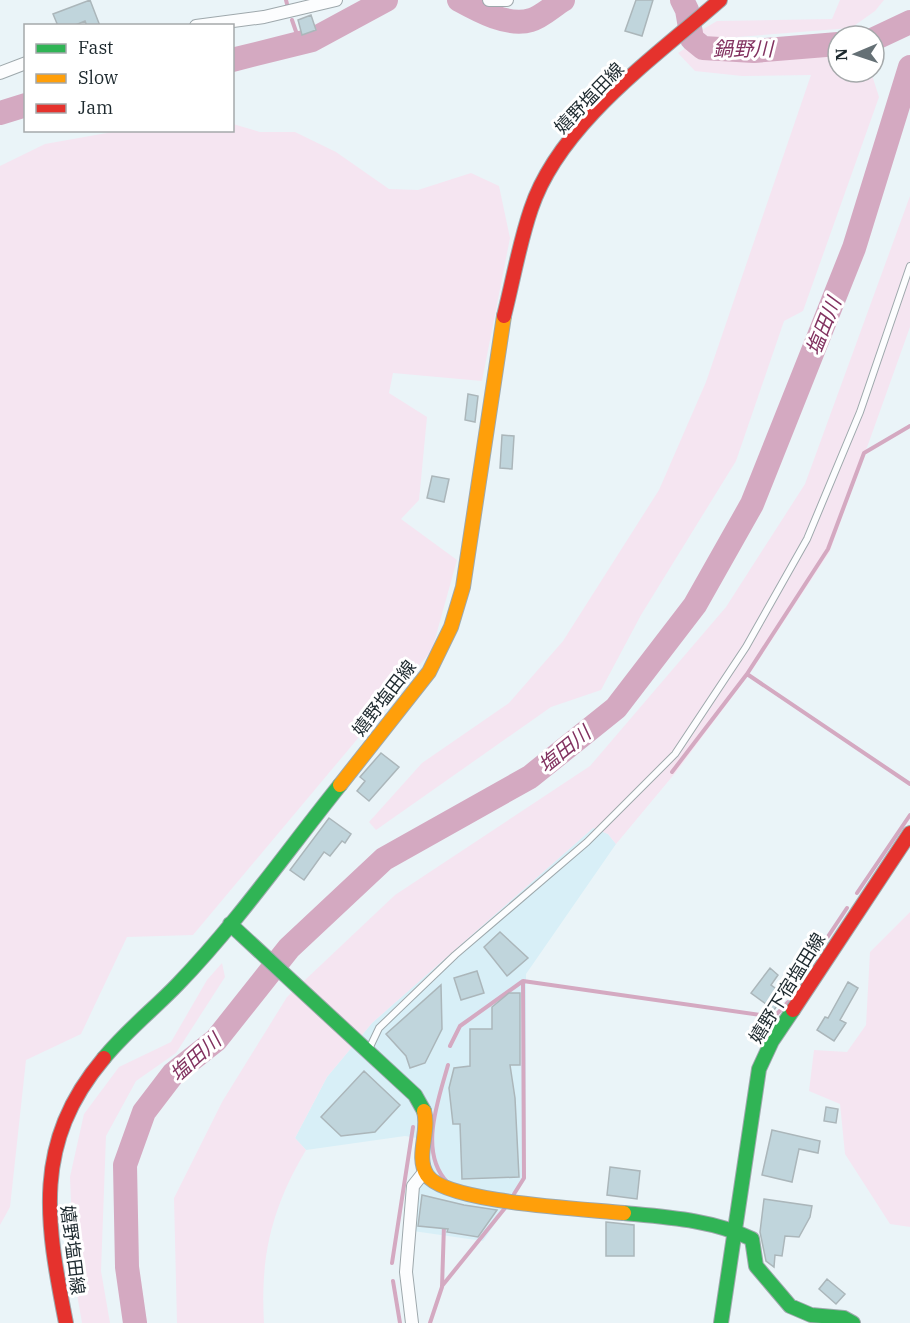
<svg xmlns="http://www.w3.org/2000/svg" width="910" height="1323" viewBox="0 0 910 1323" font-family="'IBM Plex Serif','Noto Sans JP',serif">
	<rect width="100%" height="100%" fill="#eaf4f8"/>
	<!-- built -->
	<path fill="#d8eff7" d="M593,828L608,834L616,844L526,974V1179L483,1241L413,1231L416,1192L432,1166L428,1140L405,1136L306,1150L295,1138L327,1077L372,1023Z"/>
	<!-- green -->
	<path fill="#f5e5f1" d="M840,0H884L875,11L851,28L712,39L700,31L717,21L832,19Z
		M689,46L706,59L828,55L838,59V72H871L879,97L803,311L784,321L736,461L641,615L601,690L551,707L376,830L369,822L422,763L509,703L563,641L659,490L706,382L811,75L742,76L695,71L678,53Z
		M233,124L260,132H295L336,152L389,189L418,190L471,173L499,186L510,238L482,381L393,373L389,393L427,417L419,500L401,519L457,560L432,650L193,935L127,937L81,1034L26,1060L10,1207L0,1225V166L45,144L118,131L232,130Z
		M910,196V327L830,551L750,673L676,772L616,844L608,834L593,828L372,1023L327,1077L295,1138L306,1150C272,1207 260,1256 264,1323H177L174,1198L222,1102L287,997L395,895L590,766L726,607L805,484Z
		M910,912V1227L890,1224L845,1154L840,1104L809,1091L814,1050L847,1052L866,1025L870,952Z
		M222,963L225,977L176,1053L136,1081L106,1136L101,1271L110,1323H82L74,1277L70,1177L84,1114L119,1067L171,1042L207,980Z"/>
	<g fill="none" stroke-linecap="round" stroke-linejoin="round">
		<!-- stream -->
		<path stroke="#d4a9c1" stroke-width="4" d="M286,0L287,4
			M292,20L300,43
			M910,426L864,453L828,549L747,674L910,784
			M672,772L747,674
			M857,893L910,815
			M799,980L847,908
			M450,1046L460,1026L523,981
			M448,1183C418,1153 438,1101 448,1065
			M514,1194L524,1178L523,981L774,1017L788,1002
			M392,1263L413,1127
			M393,1281L400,1323
			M442,1286L505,1208
			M430,1323L442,1287L444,1225"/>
		<!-- river -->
		<path stroke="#d4a9c1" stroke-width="24" d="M459,0C479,11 508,27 531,20C542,17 553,6 563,0
			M682,0L687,10L692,39L703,48L754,51L838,44
			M874,39L910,22
			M232,60L312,40L386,0
			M0,113L26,105
			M135,1323L127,1267L125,1165L144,1112L173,1074L216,1040L289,948L384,859L530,777L616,708L695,605L752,504L854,248L910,67"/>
	</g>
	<!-- building -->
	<path fill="#c0d5dc" stroke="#abb6ba" stroke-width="1.5" d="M90,0L100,26H87L85,21L73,26H58L53,14Z
		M636,0H653L642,36L625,31Z
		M311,15L316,30L302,35L298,20Z
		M468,394L478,396L475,422L465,420Z
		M502,435L514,436L512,469L500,468Z
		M432,476L449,479L444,502L427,498Z
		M381,753L399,767L369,801L357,791L365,781L360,777Z
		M329,818L351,834L345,843L342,841L330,856L324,852L304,880L290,870Z
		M500,932L528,958L507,976L484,947Z
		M770,968L778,975L771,985L785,995L774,1010L751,993Z
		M477,971L484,993L461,1000L454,978Z
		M848,982L858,988L840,1020L846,1023L834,1041L817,1030L825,1017L828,1018Z
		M441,985L442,1029L425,1063L410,1068L406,1056L386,1034Z
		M509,993H520V1065H510L515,1098L519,1177L462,1179L460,1124H453L449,1088L454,1068L470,1066V1029H492V1007Z
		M364,1071L400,1105L375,1132L341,1136L321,1117Z
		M826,1107L838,1109L836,1123L824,1121Z
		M772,1130L820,1141L818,1153L799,1149L792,1182L762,1175Z
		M610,1167L640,1171L637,1199L607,1195Z
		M422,1195L464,1205L497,1210L478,1237L447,1232L448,1229L418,1226Z
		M764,1199L812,1206L810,1217L799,1237L785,1236L782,1256L775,1255L774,1267L766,1261L760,1232Z
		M606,1222L634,1225V1256H606Z
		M827,1279L845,1294L836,1304L819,1289Z"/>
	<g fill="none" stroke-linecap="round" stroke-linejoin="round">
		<defs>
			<path id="lane" d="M369,1049L379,1028L455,955L587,842L675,754L746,647L807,539L860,412L910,266"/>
			<path id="street" d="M489,0H507
				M196,26L264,17L336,0
				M0,73L26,63
				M412,1323L406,1272L413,1186L425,1171"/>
			<path id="fast" d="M230,924L415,1095L424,1111
				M104,1058C127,1030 154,1009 178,984C237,923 287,851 340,785
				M624,1213C666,1217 714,1220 752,1239L756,1266L790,1306L811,1315L844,1318L853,1323
				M721,1323L759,1069L772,1041L793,1010"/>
			<path id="slow" d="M340,785L429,672L451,627L463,587L504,316
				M424,1111C430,1132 415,1156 427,1175C445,1203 588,1209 624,1213"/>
			<path id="jam" d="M504,316C513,281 519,244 531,209C559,124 655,57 720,0
				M793,1010L910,833
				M66,1323C46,1222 32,1143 104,1058"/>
		</defs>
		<!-- lane casing -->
		<use href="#lane" stroke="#9ea8ac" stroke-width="8"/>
		<!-- street casing -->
		<use href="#street" stroke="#9ea8ac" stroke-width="14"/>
		<!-- fast casing -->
		<use href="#fast" stroke="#9ea8ac" stroke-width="16"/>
		<!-- slow casing -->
		<use href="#slow" stroke="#9ea8ac" stroke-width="16"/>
		<!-- jam casing -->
		<use href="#jam" stroke="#9ea8ac" stroke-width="16"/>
		<!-- lane -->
		<use href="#lane" stroke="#fcfdfe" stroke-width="6"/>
		<!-- street -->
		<use href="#street" stroke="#fcfdfe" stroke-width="12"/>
		<!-- fast -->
		<use href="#fast" stroke="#30b455" stroke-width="14"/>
		<!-- slow -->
		<use href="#slow" stroke="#ff9f0a" stroke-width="14"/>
		<!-- jam -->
		<use href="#jam" stroke="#e5322d" stroke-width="14"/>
	</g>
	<g text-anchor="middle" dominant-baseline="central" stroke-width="6" stroke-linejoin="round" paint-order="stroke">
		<!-- street labels -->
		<g font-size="18" fill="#1d292e" stroke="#fff">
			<text transform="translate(589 98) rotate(-46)">嬉野塩田線</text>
			<text transform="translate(384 698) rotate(-52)">嬉野塩田線</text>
			<text transform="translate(787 988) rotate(-58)">嬉野下宿塩田線</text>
			<text transform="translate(73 1250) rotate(83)">嬉野塩田線</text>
		</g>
		<!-- water labels -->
		<g font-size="20" font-style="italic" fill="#823260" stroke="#fff">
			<text x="743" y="48">鍋野川</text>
			<text transform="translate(823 326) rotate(-68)">塩田川</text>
			<text transform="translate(564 749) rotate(-39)">塩田川</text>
			<text transform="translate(195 1057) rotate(-42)">塩田川</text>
		</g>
	</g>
	<!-- legend -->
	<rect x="24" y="24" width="210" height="108" fill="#ffffff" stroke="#a5a9ab" stroke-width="1.5"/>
	<rect x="36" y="44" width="30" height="9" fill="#30b455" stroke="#a5a9ab" stroke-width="1.5"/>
	<text x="78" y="54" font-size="18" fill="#1d292e">Fast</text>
	<rect x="36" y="74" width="30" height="9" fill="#ff9f0a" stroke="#a5a9ab" stroke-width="1.5"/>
	<text x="78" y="84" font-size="18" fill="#1d292e">Slow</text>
	<rect x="36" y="104" width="30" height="9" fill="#e5322d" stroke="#a5a9ab" stroke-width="1.5"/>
	<text x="78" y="114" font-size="18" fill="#1d292e">Jam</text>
	<!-- north arrow -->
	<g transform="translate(856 54) rotate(268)"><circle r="28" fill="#ffffff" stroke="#a5a9ab" stroke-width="1.5"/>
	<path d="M0-4.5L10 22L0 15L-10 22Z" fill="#657075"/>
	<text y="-9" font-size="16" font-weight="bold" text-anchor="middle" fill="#1d292e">N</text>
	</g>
</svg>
